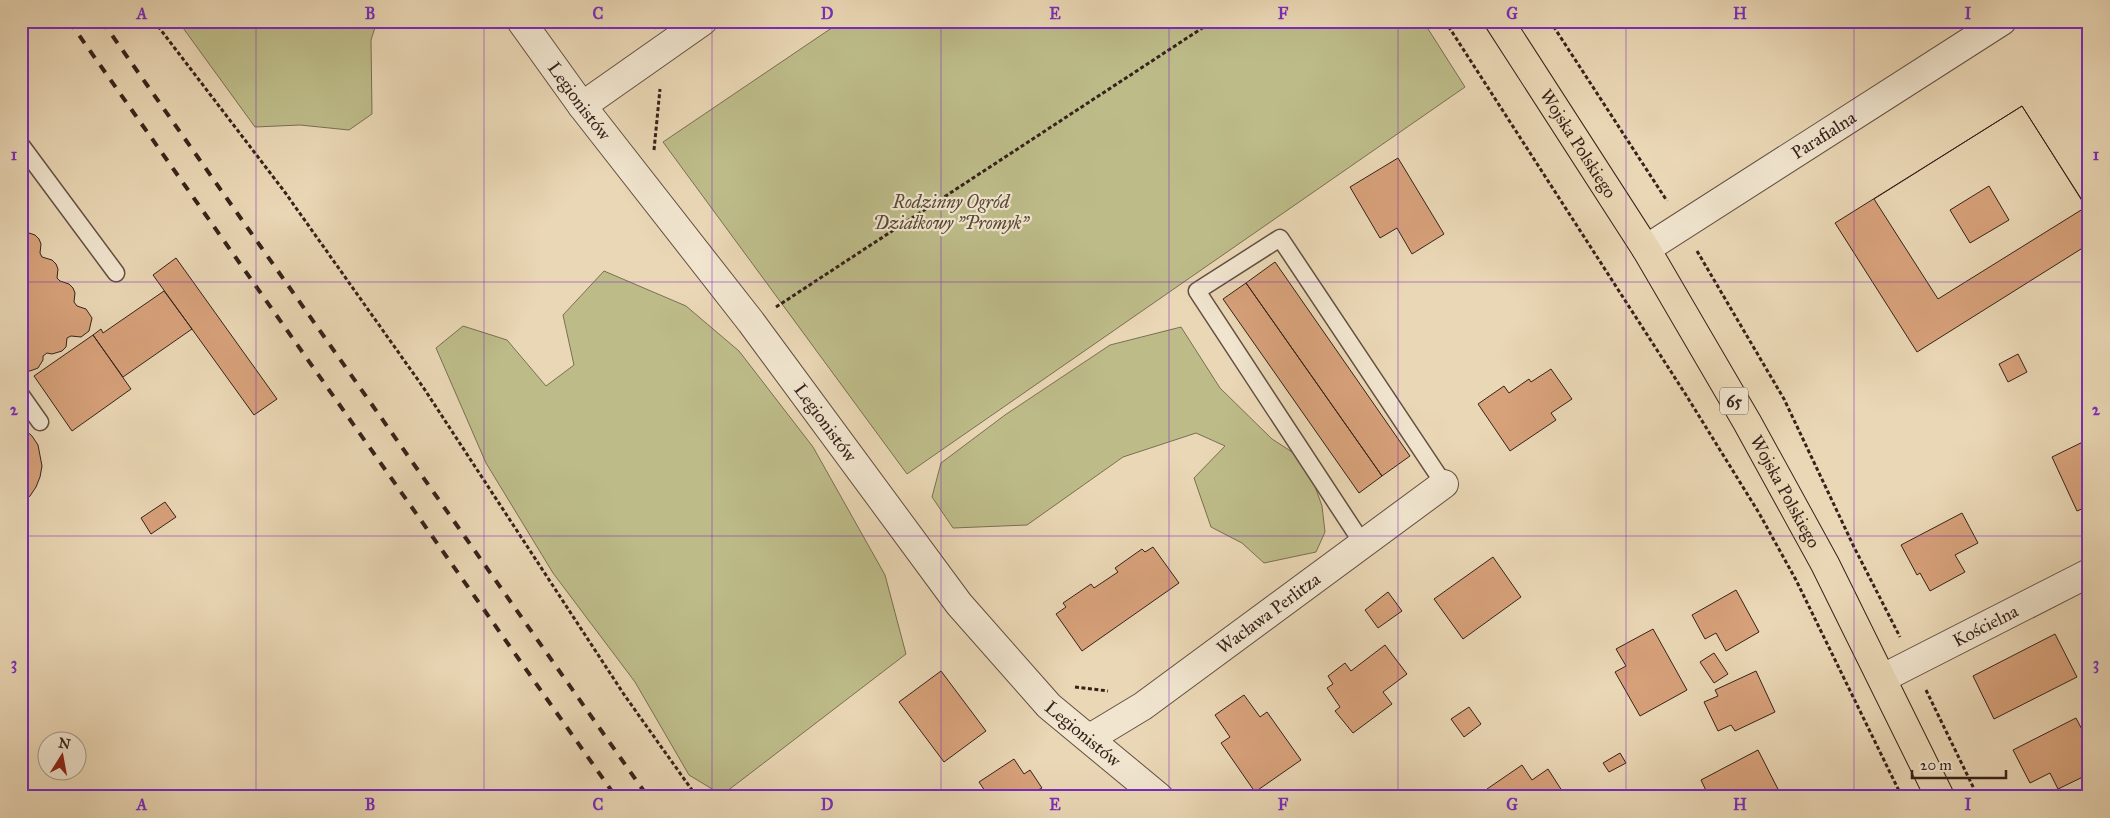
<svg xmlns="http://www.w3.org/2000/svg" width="2110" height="818" viewBox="0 0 2110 818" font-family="'IM FELL Great Primer',serif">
	<rect width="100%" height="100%" fill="#ead7b5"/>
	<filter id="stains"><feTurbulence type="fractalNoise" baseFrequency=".004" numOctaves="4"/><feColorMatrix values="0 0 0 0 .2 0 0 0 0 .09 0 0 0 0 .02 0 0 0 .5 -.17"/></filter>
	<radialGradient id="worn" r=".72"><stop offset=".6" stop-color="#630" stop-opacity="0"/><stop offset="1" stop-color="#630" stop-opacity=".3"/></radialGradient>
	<!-- green -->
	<path fill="#bdbc89" stroke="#7a6f52" d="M178,21H377L371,40L372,114L349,130L300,125L255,127Z
		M842,21H1423L1465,87L907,474L663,142Z
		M604,271L686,306L739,351L813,447L885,575L906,654L722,795L689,775L635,682L553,573L486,463L436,348L463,326L507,340L546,386L574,365L563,315Z
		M1181,327L1220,388L1272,439L1306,461L1322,506L1325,532L1316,552L1264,563L1242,543L1211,527L1194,478L1225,446L1196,433L1123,457L1027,525L953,528L932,497L941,463L1005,415L1110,345Z"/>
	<!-- building -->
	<path fill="#d7a17a" stroke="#36221b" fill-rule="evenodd" d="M649,21H666L655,29Z
		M2022,106L2086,207L1938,299L1874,199ZM1989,186L2009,220L1970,243L1950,210Z
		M2022,106L2089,211V244L1917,352L1835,223Z
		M1398,158L1444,234L1412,254L1397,228L1380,238L1350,187Z
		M21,216L23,228L26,232L35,235L39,239L41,244L40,253L42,257L52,260L56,264L58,269L57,278L60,281L69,284L73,288L75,293L74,302L77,306L86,309L92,318L89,331L81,337L71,336L67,338L66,347L62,351L52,354L47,353L43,356V360L38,368L30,371L21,369Z
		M176,258L277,399L254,415L153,275Z
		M1275,262L1410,456L1382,476L1246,283Z
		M1246,283L1382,476L1359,493L1223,299Z
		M164,291L192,329L123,377L93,335L101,329L103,333Z
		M93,335L131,389L72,431L34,376Z
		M2018,354L2027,372L2008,382L1999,364Z
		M1551,369L1572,399L1551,413L1556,420L1510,451L1478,404L1504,386L1509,393L1529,379L1531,382Z
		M21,426L32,436L38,445L42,466L40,477L36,487L30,496L21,503Z
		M2089,439V506L2077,511L2052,457Z
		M165,502L176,517L151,534L141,518Z
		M1962,513L1978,543L1955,555L1965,572L1930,591L1920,573L1917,575L1901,545Z
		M1153,547L1179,583L1082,651L1056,614L1066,607L1063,603L1091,584L1094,588L1118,572L1115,568L1142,549L1145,552Z
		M1493,557L1521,597L1463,639L1434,599Z
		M1736,590L1759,632L1726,651L1716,633L1705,639L1692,615Z
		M1388,592L1402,611L1378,628L1365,610Z
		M1653,629L1687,690L1640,716L1615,672L1626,666L1616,649Z
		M2055,634L2077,677L1994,719L1973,676Z
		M1385,645L1407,674L1383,692L1392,704L1353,733L1335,711L1340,707L1327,688L1333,684L1328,676L1345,663L1351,671Z
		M1714,653L1728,674L1714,683L1700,662Z
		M941,671L986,731L944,762L899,702Z
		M1756,671L1775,712L1735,731L1731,725L1718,731L1704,702L1718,696L1715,690Z
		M1244,695L1260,717L1267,712L1301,760L1255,792L1221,743L1230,737L1215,715Z
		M1469,707L1481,724L1464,737L1451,719Z
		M2076,718L2089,743V754L2086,755L2089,761V774L2058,789L2050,773L2030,783L2013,750Z
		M1758,750L1782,797H1709L1701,780Z
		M1620,753L1626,763L1609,772L1603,763Z
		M1014,759L1024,774L1030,770L1042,788L1036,791L1040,797H989L979,782Z
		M1522,765L1532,780L1548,769L1566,797H1492L1487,789Z"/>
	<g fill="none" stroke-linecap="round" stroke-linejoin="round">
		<defs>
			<path id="service" d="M21,145L116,273
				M21,395L40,422
				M1363,544L1197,291L1280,238L1444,484"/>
			<g id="minor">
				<path id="s1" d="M521,21L582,106L751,322L959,604L1049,706L1159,797"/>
				<path d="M582,106L703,21"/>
				<path id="s2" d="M1646,249L2002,21"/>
				<path id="s3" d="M1883,678L2089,573"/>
				<path id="s4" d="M1090,738L1143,706L1444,484"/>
			</g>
			<g id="primary">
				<path id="s5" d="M1499,21L1646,249L1747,422L1825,564L1940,797"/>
			</g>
		</defs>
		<!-- service casing -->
		<use href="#service" stroke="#634f42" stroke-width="19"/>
		<!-- minor casing -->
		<use href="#minor" stroke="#634f42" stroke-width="30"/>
		<!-- primary casing -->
		<use href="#primary" stroke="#36221b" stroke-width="30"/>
		<!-- path -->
		<path stroke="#36221b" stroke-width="3" stroke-dasharray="4 2.5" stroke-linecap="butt" d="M154,21L284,191L423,387L625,696L697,797
			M1445,21L1686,395L1759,513L1796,580L1902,797
			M1550,21L1667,201
			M654,150L660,89
			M1697,251L1784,399L1854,547L1900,637
			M776,307L1213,21
			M1075,687L1108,691
			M1926,690L1978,797"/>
		<!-- service -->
		<use href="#service" stroke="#f1e5cf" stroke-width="16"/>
		<!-- minor -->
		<use href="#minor" stroke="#f1e5cf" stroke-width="28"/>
		<!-- primary -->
		<use href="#primary" stroke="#ead7b5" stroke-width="28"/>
		<!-- rail -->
		<path stroke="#36221b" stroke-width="4" stroke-dasharray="9 9" stroke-linecap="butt" d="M69,21L616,797
			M102,21L648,797"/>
	</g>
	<!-- grid -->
	<path fill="none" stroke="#7b2cbf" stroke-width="1" stroke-opacity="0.55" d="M256,21V797M484,21V797M712,21V797M941,21V797M1169,21V797M1398,21V797M1626,21V797M1854,21V797M21,282H2089M21,536H2089"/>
	<g text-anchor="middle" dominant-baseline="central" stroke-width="4.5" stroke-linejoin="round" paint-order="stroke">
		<!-- shield labels -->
		<rect fill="#f1e5cf" stroke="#6e5c51" stroke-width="1" x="1720" y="387.5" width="28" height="27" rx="4"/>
		<g font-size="16" font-weight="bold" fill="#36221b">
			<text x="1734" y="401">65</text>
		</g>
		<!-- street labels -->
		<g font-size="18" fill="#36221b" stroke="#f1e5cf">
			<text stroke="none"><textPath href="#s1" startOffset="99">Legionistów</textPath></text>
			<text stroke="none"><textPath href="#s2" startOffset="211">Parafialna</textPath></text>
			<text stroke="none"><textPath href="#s5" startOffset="146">Wojska Polskiego</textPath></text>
			<text stroke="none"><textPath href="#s1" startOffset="504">Legionistów</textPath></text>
			<text stroke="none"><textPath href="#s5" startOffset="551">Wojska Polskiego</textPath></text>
			<text stroke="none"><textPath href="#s4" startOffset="218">Wacława Perlitza</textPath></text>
			<text stroke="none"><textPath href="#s3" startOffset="115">Kościelna</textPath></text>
			<text stroke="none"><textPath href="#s1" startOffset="909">Legionistów</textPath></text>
		</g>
		<!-- park labels -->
		<g font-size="18" font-style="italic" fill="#584836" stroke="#f1e5cf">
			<text x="951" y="202">Rodzinny Ogród<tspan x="951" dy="21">Działkowy "Promyk"</tspan></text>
		</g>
	</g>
	<!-- margin -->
	<rect width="2110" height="818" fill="none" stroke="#ead7b5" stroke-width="55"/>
	<!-- north arrow -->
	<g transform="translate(62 756) rotate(11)"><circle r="24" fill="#f1e5cf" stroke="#a69787"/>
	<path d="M0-4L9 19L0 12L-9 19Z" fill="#8f2418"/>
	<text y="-8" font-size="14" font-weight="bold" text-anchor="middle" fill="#36221b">N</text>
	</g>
	<!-- scale -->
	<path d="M1912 770v8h94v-8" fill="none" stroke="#36221b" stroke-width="2.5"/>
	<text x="1920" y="770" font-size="15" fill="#36221b" stroke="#f1e5cf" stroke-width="4" paint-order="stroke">20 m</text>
	<rect x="28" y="28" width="2054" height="762" fill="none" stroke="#7b2cbf" stroke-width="2"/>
	<g font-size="16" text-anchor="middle" font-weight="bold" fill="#7b2cbf">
		<text x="142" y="19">A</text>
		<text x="370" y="19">B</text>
		<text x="598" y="19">C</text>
		<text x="827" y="19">D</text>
		<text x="1055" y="19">E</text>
		<text x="1283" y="19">F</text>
		<text x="1512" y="19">G</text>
		<text x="1740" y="19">H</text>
		<text x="1968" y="19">I</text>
		<text x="14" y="160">1</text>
		<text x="2096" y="160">1</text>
		<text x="14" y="415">2</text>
		<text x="2096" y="415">2</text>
		<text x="14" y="669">3</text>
		<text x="2096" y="669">3</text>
		<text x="142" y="810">A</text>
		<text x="370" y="810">B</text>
		<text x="598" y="810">C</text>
		<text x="827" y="810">D</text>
		<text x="1055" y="810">E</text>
		<text x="1283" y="810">F</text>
		<text x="1512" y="810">G</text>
		<text x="1740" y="810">H</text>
		<text x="1968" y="810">I</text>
	</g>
	<rect width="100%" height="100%" filter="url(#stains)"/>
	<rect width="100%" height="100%" fill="url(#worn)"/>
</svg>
